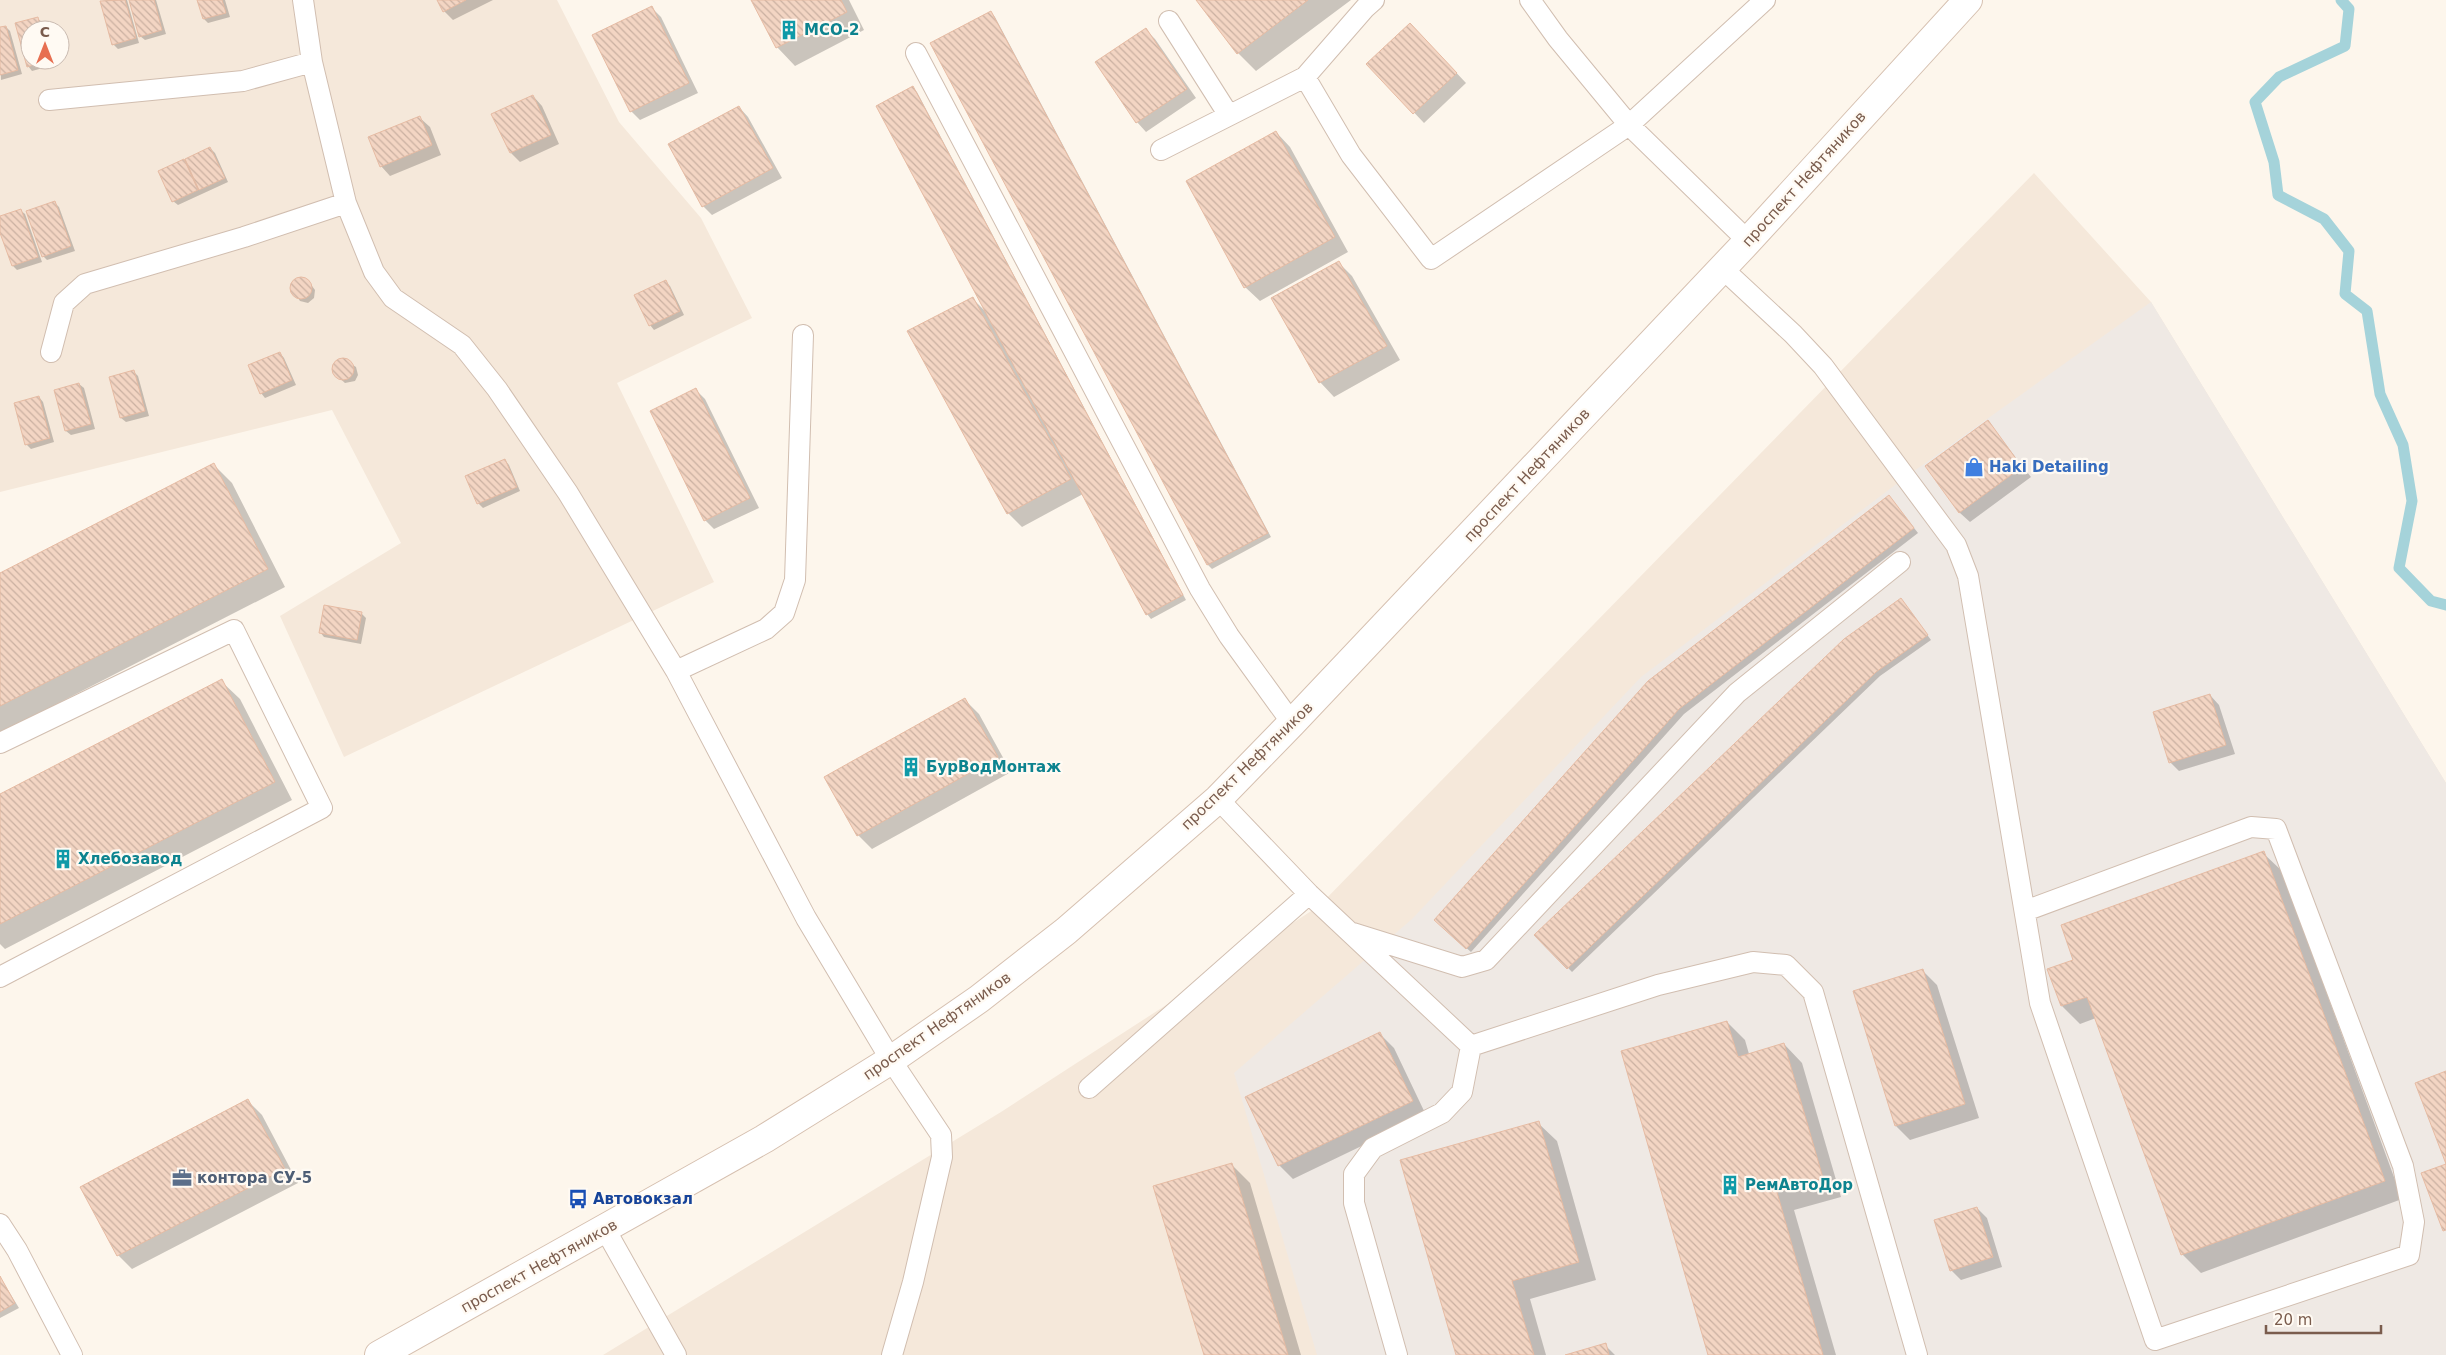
<svg xmlns="http://www.w3.org/2000/svg" width="2446" height="1355" viewBox="0 0 2446 1355" font-family="'DejaVu Sans',sans-serif">
	<defs>
		<pattern id="building-back-hatch" width="6" height="6" patternUnits="userSpaceOnUse" patternTransform="scale(1.25)"><rect width="6" height="6" fill="#f3d5c3"/><path d="M-1 5l2 2M0 0l6 6M5-1l2 2" fill="none" stroke="#cab0a1"/></pattern>
	</defs>
	<rect width="100%" height="100%" fill="#fdf6ec"/>
	<!-- residential -->
	<path fill="#f5e8da" fill-rule="evenodd" d="M0,0H557L619,122L701,218L752,318L617,383L714,582L344,757L280,616L401,543L332,410L0,492ZM30,30H60V60H30Z
		M2034,173L2151,302L2446,783V1355H603L1001,1112L1319,906Z"/>
	<!-- industrial -->
	<path fill="#efe9e4" d="M2151,302L2446,783V1355H1317L1234,1073L1412,919L1641,677L1907,476Z"/>
	<!-- shadow -->
	<path fill="#0003" d="M107,0H127L139,43L118,49L113,44L102,1Z
		M130,0H156L166,34L145,40L140,36Z
		M199,0H225L230,17L208,23L204,19Z
		M438,0H493L453,20L444,11Z
		M753,0H849L864,30L795,66L777,47Z
		M1198,0H1351L1256,71L1238,53Z
		M652,8L661,17L698,93L640,120L631,111Z
		M991,12L995,17L1271,537L1212,569L1208,565L932,44Z
		M37,18L42,22L44,30H30V60H52L54,65L32,71L28,66L16,24Z
		M6,27L10,31L22,74L1,80L0,29Z
		M1146,30L1155,39L1196,98L1146,132L1137,122L1097,63Z
		M1420,34L1466,83L1424,123L1368,64Z
		M913,88L917,92L1186,600L1151,619L1147,614L1083,494L1022,527L1008,513L972,298L986,312Z
		M533,96L542,106L559,144L520,162L511,153Z
		M739,107L748,117L782,178L712,215L703,206Z
		M420,118L430,127L441,155L390,176L381,166Z
		M1276,132L1290,147L1348,252L1260,301L1245,287Z
		M210,148L215,153L228,182L178,205L173,201L160,171Z
		M54,202L59,207L75,251L47,260L43,256Z
		M20,210L25,214L42,262L17,270L13,266L0,229V218Z
		M1338,262L1352,276L1400,360L1334,397L1320,382L1273,298Z
		M301,278L309,282L315,290L314,298L308,303L300,301L291,288L294,281Z
		M665,281L670,286L684,315L654,330L650,325Z
		M280,353L284,358L296,385L265,398L261,393Z
		M343,359L356,367L358,375L355,381L345,383L335,374L333,369L337,361Z
		M134,372L138,376L149,416L126,422L121,418L110,378Z
		M79,384L84,388L95,429L71,435L66,431L56,390Z
		M695,389L705,399L759,508L714,529L705,520Z
		M39,397L43,402L54,442L31,449L26,444Z
		M1988,422L2031,477L1970,522L1960,513L1927,466Z
		M505,460L509,465L520,491L483,508L478,503Z
		M214,465L232,483L285,587L0,733V574Z
		M1893,501L1918,533L1684,714L1471,952L1440,925Z
		M1901,600L1931,640L1880,676L1572,972L1536,935Z
		M361,613L366,618L361,644L324,637L320,632Z
		M221,681L240,699L292,800L5,949L0,944V795Z
		M2210,695L2219,705L2235,754L2179,771L2170,762Z
		M965,700L979,714L1011,772L872,849L858,835Z
		M2263,853L2282,871L2402,1199L2201,1273L2183,1255L2096,1018L2080,1024L2062,1006L2049,970L2075,960Z
		M1923,971L1937,985L1979,1118L1910,1140L1896,1126L1854,992Z
		M1727,1022L1745,1040L1749,1054L1784,1044L1802,1063L1841,1197L1794,1210L1836,1355H1709Z
		M1380,1034L1394,1048L1426,1115L1293,1179L1279,1165Z
		M247,1100L262,1115L298,1183L132,1269L118,1255Z
		M1538,1123L1557,1141L1596,1280L1530,1299L1546,1355H1457Z
		M1231,1164L1250,1183L1301,1355H1205Z
		M1977,1208L1987,1218L2002,1267L1961,1280L1951,1270Z
		M0,1277L19,1308L0,1318Z
		M1605,1345L1615,1355H1570Z"/>
	<g fill="none" stroke-linecap="round" stroke-linejoin="round">
		<!-- stream -->
		<path stroke="#a5d3da" stroke-width="11" d="M2341,0L2349,9L2345,46L2279,77L2255,102L2274,162L2278,195L2324,219L2349,251L2345,294L2367,311L2380,394L2403,445L2412,501L2399,568L2431,601L2446,605"/>
	</g>
	<!-- building -->
	<path fill="url(#building-back-hatch)" stroke="#e6bba3" d="M125,0L136,38L112,45L100,1Z
		M129,0H154L162,30L139,37Z
		M197,0H222L226,13L203,19Z
		M437,0H466L443,12Z
		M751,0H841L847,12L776,48Z
		M1196,0H1308L1237,54Z
		M652,6L689,83L630,112L592,35Z
		M991,11L1268,533L1207,565L930,43Z
		M38,17L41,30H30V60H50L27,67L15,23Z
		M1410,23L1457,73L1413,114L1366,64Z
		M6,26L18,70L0,75V27Z
		M1146,28L1187,89L1136,123L1095,62Z
		M913,86L1183,595L1146,615L876,106Z
		M533,95L551,135L510,153L491,114Z
		M739,106L773,168L702,207L668,144Z
		M420,116L432,145L380,167L368,137Z
		M1276,131L1335,237L1244,288L1186,181Z
		M210,147L225,178L199,190L185,159Z
		M184,159L198,190L172,202L158,171Z
		M55,201L71,246L42,257L26,211Z
		M21,209L38,257L12,266L0,233V216Z
		M1339,261L1387,346L1319,383L1271,298Z
		M290 288a11 11 0 1 1 22 0a11 11 0 1 1-22 0Z
		M666,280L680,311L649,326L634,295Z
		M973,297L1071,479L1007,514L907,331Z
		M280,352L292,380L260,394L248,365Z
		M332 369a11 11 0 1 1 22 0a11 11 0 1 1-22 0Z
		M134,370L145,411L120,418L109,377Z
		M79,383L91,424L65,431L54,390Z
		M696,388L750,498L704,521L650,411Z
		M39,396L50,438L25,445L14,403Z
		M1988,420L2022,467L1959,513L1925,466Z
		M505,459L517,487L477,504L465,476Z
		M214,463L268,569L0,706V573Z
		M1889,495L1914,528L1679,709L1466,949L1434,920L1648,681Z
		M1901,598L1928,635L1876,672L1567,969L1534,935L1844,639Z
		M324,605L362,612L357,640L319,633Z
		M222,679L275,782L0,924V794Z
		M2210,694L2226,745L2169,763L2153,712Z
		M965,698L998,757L857,836L824,777Z
		M2264,851L2385,1181L2181,1255L2087,997L2061,1006L2047,969L2073,960L2061,925Z
		M1923,969L1965,1104L1895,1126L1853,991Z
		M1727,1021L1738,1057L1784,1043L1823,1178L1777,1192L1823,1355H1708L1621,1051Z
		M1380,1032L1413,1101L1278,1166L1245,1097Z
		M2446,1071V1230L2443,1231L2421,1173L2446,1164L2415,1083Z
		M248,1099L285,1169L117,1256L80,1187Z
		M1539,1121L1579,1262L1512,1281L1534,1355H1456L1400,1160Z
		M1232,1163L1288,1355H1204L1153,1186Z
		M1977,1207L1993,1257L1950,1271L1934,1220Z
		M0,1276L15,1303L0,1312Z
		M1606,1343L1609,1355H1565Z"/>
	<g fill="none" stroke-linecap="round" stroke-linejoin="round">
		<defs>
			<path id="service" d="M303,0L312,62L346,203L374,272L393,298L462,345L497,389L568,493L676,671L806,918L891,1060L941,1135L942,1157L913,1282L892,1355
				M1530,0L1558,39L1629,125L1748,241
				M1169,21L1228,114
				M916,53L1200,589L1229,636L1292,723
				M1305,77L1351,155L1431,259L1629,125L1765,0
				M49,100L243,81L312,62
				M1161,150L1305,77L1365,8L1374,0
				M1722,268L1793,334L1823,366L1956,545L1968,576L2040,1003L2155,1340L2409,1255L2414,1222L2403,1166L2276,829L2251,827L2025,911
				M51,352L64,303L85,284L244,237L346,203
				M676,671L766,629L784,613L795,580L803,335
				M0,743L234,630L322,808L0,977
				M1218,799L1309,894L1471,1046L1462,1092L1442,1113L1373,1148L1354,1174V1203L1397,1355
				M1353,933L1462,967L1486,960L1737,693L1900,562
				M1471,1046L1658,985L1753,962L1786,965L1813,992L1917,1355
				M1089,1088L1309,894
				M0,1224L17,1250L72,1355
				M605,1229L676,1355"/>
			<path id="secondary" d="M379,1355L764,1139L891,1060L979,999L1066,931L1218,799L1292,723L1748,241L1968,0"/>
		</defs>
		<!-- service casing -->
		<use href="#service" stroke="#d1beb0" stroke-width="22"/>
		<!-- secondary casing -->
		<use href="#secondary" stroke="#d6c0b0" stroke-width="30"/>
		<!-- service -->
		<use href="#service" stroke="#fff" stroke-width="20"/>
		<!-- secondary -->
		<use href="#secondary" stroke="#fff" stroke-width="28"/>
	</g>
	<!-- icons -->
	<defs>
		<symbol id="building-bare" viewBox="-9 -9 18 18"><path d="M-4-6H4V6H1V3H-1V6H-4ZM-2.5-4.3h1.7v1.8h-1.7ZM.8-4.3h1.7v1.8H.8ZM-2.5-1h1.7V.8h-1.7ZM.8-1h1.7V.8H.8Z" fill="#0f9aa8" stroke="#fffaf3" stroke-width="2.5" paint-order="stroke"/></symbol>
		<symbol id="shop-bare" viewBox="-9 -9 18 18"><path d="M-5-2.5h2.3a2.7 3.5 0 0 1 5.4 0H5L5.5 6h-11ZM-1.5-2.5h3a1.5 2.3 0 0 0-3 0Z" fill="#3f7fe0" stroke="#fffaf3" stroke-width="2.5" paint-order="stroke"/></symbol>
		<symbol id="office-bare" viewBox="-9 -9 18 18"><path d="M-6-3h4V-5.5h4V-3h4V5H-6ZM-1-4.5V-3h2v-1.5ZM-6 0V1H6V0Z" fill="#5c6f8a" stroke="#fffaf3" stroke-width="2.5" paint-order="stroke"/></symbol>
		<symbol id="bus-bare" viewBox="-9 -9 18 18"><path d="M-5-6H5V4H4V6H2V4H-2V6H-4V4H-5ZM-3.5-4V0h7V-4ZM-3.5 1.2v1.5H-2V1.2ZM2 1.2v1.5H3.5V1.2Z" fill="#1a4fb4" stroke="#fffaf3" stroke-width="2.5" paint-order="stroke"/></symbol>
	</defs>
	<g fill-rule="evenodd">
		<use href="#building-bare" x="775" y="16" width="28" height="28"/>
		<use href="#shop-bare" x="1960" y="453" width="28" height="28"/>
		<use href="#building-bare" x="897" y="753" width="28" height="28"/>
		<use href="#building-bare" x="49" y="845" width="28" height="28"/>
		<use href="#office-bare" x="168" y="1164" width="28" height="28"/>
		<use href="#building-bare" x="1716" y="1171" width="28" height="28"/>
		<use href="#bus-bare" x="564" y="1185" width="28" height="28"/>
	</g>
	<g text-anchor="middle" dominant-baseline="central" stroke-width="4.5" stroke-linejoin="round" paint-order="stroke">
		<!-- culture labels -->
		<g font-size="15" font-weight="bold" fill="#0d838f" stroke="#fffaf3" text-anchor="start">
			<text x="804" y="30">МСО-2</text>
			<text x="926" y="767">БурВодМонтаж</text>
			<text x="78" y="859">Хлебозавод</text>
			<text x="1745" y="1185">РемАвтоДор</text>
		</g>
		<!-- street labels -->
		<g font-size="15" fill="#7a5c4d" stroke="#fffaf3">
			<text transform="translate(1804 179) rotate(-48)">проспект Нефтяников</text>
			<text transform="translate(1527 475) rotate(-47)">проспект Нефтяников</text>
			<text transform="translate(1247 766) rotate(-44)">проспект Нефтяников</text>
			<text transform="translate(937 1026) rotate(-35)">проспект Нефтяников</text>
			<text transform="translate(539 1266) rotate(-29)">проспект Нефтяников</text>
		</g>
		<!-- shop labels -->
		<g font-size="15" font-weight="bold" fill="#366cbe" stroke="#fffaf3" text-anchor="start">
			<text x="1989" y="467">Haki Detailing</text>
		</g>
		<!-- service labels -->
		<g font-size="15" font-weight="bold" fill="#4e5e75" stroke="#fffaf3" text-anchor="start">
			<text x="197" y="1178">контора СУ-5</text>
		</g>
		<!-- transit labels -->
		<g font-size="15" font-weight="bold" fill="#164399" stroke="#fffaf3" text-anchor="start">
			<text x="593" y="1199">Автовокзал</text>
		</g>
	</g>
	<!-- north arrow -->
	<g transform="translate(45 45)"><circle r="24" fill="#fffaf3" stroke="#cabbb1"/>
	<path d="M0-4L9 19L0 12L-9 19Z" fill="#e76f51"/>
	<text y="-8" font-size="14" font-weight="bold" text-anchor="middle" fill="#7a5c4d">С</text>
	</g>
	<!-- scale -->
	<path d="M2266 1325v8h115v-8" fill="none" stroke="#7a5c4d" stroke-width="2.5"/>
	<text x="2274" y="1325" font-size="15" fill="#7a5c4d" stroke="#fffaf3" stroke-width="4" paint-order="stroke">20 m</text>
</svg>
